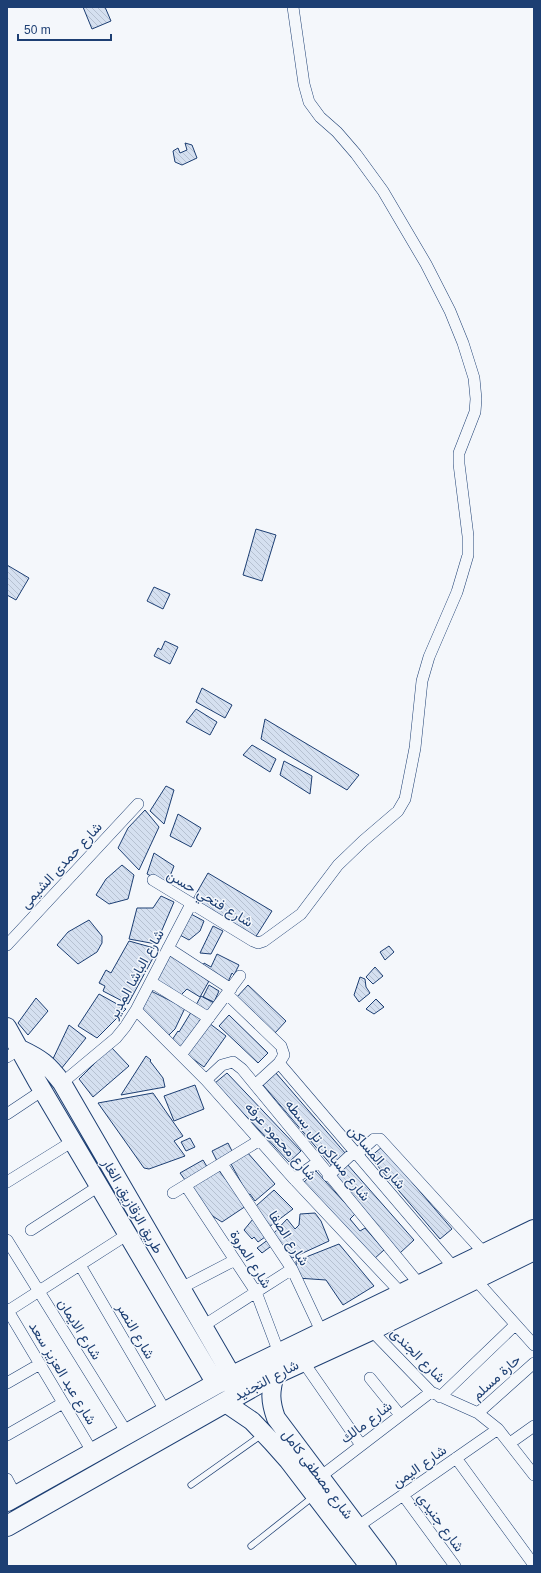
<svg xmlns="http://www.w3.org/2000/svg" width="541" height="1573" viewBox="0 0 541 1573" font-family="Arial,Vazirmatn,sans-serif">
	<defs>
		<pattern id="building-back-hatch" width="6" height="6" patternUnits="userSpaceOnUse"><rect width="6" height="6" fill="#d5e0f0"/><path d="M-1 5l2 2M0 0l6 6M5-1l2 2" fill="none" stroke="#b6c1d1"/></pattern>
	</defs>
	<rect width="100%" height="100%" fill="#f4f7fb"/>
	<!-- building -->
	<path fill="url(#building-back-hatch)" stroke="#1d3f73" d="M83,7H105L111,21L92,29Z
		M185,143L192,145L197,158L182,165L175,162L173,151L178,148L180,153L187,150Z
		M256,529L276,535L262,581L243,575Z
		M7,565L29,578L16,600L7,595Z
		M154,587L170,594L163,609L147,601Z
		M165,641L178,647L170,664L154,656L158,648L161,650Z
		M202,688L232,705L225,718L196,702Z
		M196,709L217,722L210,735L186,722Z
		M265,719L359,775L347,790L261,739Z
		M252,745L276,759L270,772L243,755Z
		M284,761L312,776L310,794L280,775Z
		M166,786L174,790L164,824L150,811Z
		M145,810L159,827L139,870L118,848L128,828Z
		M178,814L201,828L191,847L170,836Z
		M154,853L174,866L167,884L147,874Z
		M122,865L134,875L128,899L109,904L96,895L106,879Z
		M208,873L272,911L255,938L192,901Z
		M161,896L174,902L156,944L129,939L137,908H153Z
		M189,913L204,921L200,931L189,940L178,934Z
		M89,920L102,936V943L97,952L78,964L57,945L68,932Z
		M213,926L223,931L211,954L200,953Z
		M129,941L154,948L150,956L153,958L128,1004L103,991L105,986L99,983L106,970L111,973Z
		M389,946L394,952L385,960L380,952Z
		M166,952L209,981L200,997L187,989L180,996L153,979Z
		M217,954L239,965L234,975L232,973L228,982L202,969L204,963L211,967Z
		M375,967L383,976L373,984L366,977Z
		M360,977L365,979L366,987L370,993L359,1002L354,995Z
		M209,985L219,991L214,1002L203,997Z
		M248,985L286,1021L275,1033L236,998Z
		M149,990L185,1008L175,1029L168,1036L139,1010Z
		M99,994L126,1009L97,1038L78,1026Z
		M201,996L214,1003L209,1012L196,1005Z
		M36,998L48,1011L28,1035L18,1023Z
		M376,999L384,1007L374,1014L366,1009Z
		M193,1009L203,1015L182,1052L170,1043L178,1031L179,1032Z
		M229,1015L268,1053L258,1063L219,1026Z
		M209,1023L226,1036L204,1067L186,1054Z
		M69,1025L86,1038L61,1069L51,1063Z
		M111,1047L129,1066L93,1097L79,1079Z
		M146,1056L151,1060L150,1061L163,1078L165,1087L121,1095Z
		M227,1073L301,1151L289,1162L215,1083Z
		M276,1073L346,1154L332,1166L263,1085Z
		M195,1085L204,1109L174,1121L164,1096Z
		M153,1093L183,1136L174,1141L185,1156L149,1169L144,1168L98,1103Z
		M190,1138L195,1147L186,1151L181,1142Z
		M228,1143L234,1155L218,1163L212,1151Z
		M382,1147L452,1229L440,1239L370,1157Z
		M247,1152L275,1184L255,1201L250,1194L248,1195L231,1164Z
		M203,1160L209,1170L188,1184L180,1173Z
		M347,1164L414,1240L400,1253L333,1176Z
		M217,1168L246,1206L222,1222L203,1210L191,1189Z
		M316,1171L355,1214L350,1219L360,1231L365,1228L384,1250L374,1259L304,1182Z
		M274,1190L293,1209L269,1227L256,1206Z
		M315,1213L321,1221L329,1241L292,1258L273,1234L287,1219L295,1229L299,1225L300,1214Z
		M253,1219L265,1237L258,1242L254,1237L252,1239L244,1230Z
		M269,1239L274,1244L262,1253L257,1248Z
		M339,1244L374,1286L343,1305L326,1280L297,1278L296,1261Z"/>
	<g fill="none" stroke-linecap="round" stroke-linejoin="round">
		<defs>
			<path id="lane" d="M191,1485L263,1434
				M251,1546L314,1496"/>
			<path id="street" d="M153,880L253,941L258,943L264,941L301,914L338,865L363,841L398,811L405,799L415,748L422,681L429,657L457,592L468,555V536L459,464V453L475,412L476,399L474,378L463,343L450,311L426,264L383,191L356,154L337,132L320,117L309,102L304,84L293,7
				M7,945L138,804
				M168,948L231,989
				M151,982L209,1018
				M227,994L281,1046L284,1055L279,1063L255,1085
				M136,1010L206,1080L294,1179L402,1294
				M181,1055L240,976
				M7,1057L20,1049
				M279,1063L455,1269
				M206,1080L222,1065L233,1062L242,1069L420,1285
				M62,1083L116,1038L125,1027L136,1010L191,904
				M7,1114L43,1090
				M356,1155L374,1139H380L485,1254
				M222,1164L292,1269L322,1333
				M328,1176L354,1152
				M294,1179L318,1162
				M7,1182L73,1141
				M186,1186L256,1292L279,1353
				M173,1193L260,1140
				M31,1230L99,1186
				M7,1240L127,1433
				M80,1265L166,1412
				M475,1279L534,1345
				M181,1288L235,1260
				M7,1309L93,1453
				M8,1311L128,1234
				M203,1326L292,1269
				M371,1330L431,1392L478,1413L498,1429L534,1475
				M302,1360L361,1445
				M370,1378L400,1415
				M7,1383L40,1364
				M440,1397L515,1325
				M478,1413L534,1363
				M7,1435L63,1403
				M510,1443L534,1426
				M456,1458L534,1565
				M320,1477L431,1392
				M7,1479L16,1496
				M403,1495L455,1566
				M357,1527L498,1429"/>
			<path id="primary" d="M7,1027L37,1081L216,1384
				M20,1049C41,1059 48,1064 62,1083L232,1376
				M275,1374C270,1392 270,1401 276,1418L387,1566
				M224,1402L252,1421L272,1442L288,1460L369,1566"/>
			<path id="highway" d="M7,1501L216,1384L534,1230
				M7,1526L275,1374L371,1330L534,1250"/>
		</defs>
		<!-- lane casing -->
		<use href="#lane" stroke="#1d3f73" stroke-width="7"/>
		<!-- street casing -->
		<use href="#street" stroke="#1d3f73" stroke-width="12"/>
		<!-- primary casing -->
		<use href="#primary" stroke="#1d3f73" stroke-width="20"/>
		<!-- highway casing -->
		<use href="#highway" stroke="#1d3f73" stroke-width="22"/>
		<!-- lane -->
		<use href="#lane" stroke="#f4f7fb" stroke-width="5.5"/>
		<!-- street -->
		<use href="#street" stroke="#f4f7fb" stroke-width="11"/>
		<!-- primary -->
		<use href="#primary" stroke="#f4f7fb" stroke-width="18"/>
		<!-- highway -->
		<use href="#highway" stroke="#f4f7fb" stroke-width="20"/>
	</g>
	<g text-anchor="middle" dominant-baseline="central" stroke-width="3" stroke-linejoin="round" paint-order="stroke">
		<!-- street labels -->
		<g font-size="14" fill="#1d3f73" stroke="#f4f7fb">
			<text transform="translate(61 865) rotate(-47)">شارع حمدى الشيمى</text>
			<text transform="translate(210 898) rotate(31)">شارع فتحي حسن</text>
			<text transform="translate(136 974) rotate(-61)">شارع الباشا المدير</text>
			<text transform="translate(281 1141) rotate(48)">شارع محمود عرفه</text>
			<text transform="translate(328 1150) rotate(51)">شارع مساكن تل بسطه</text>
			<text transform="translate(377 1157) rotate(49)">شارع المساكن</text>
			<text transform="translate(133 1206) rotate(60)">طريق الزقازيق, الغار</text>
			<text transform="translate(289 1238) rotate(57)">شارع الصفا</text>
			<text transform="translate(251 1259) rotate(58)">شارع المروة</text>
			<text transform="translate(80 1329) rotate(58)">شارع الايمان</text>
			<text transform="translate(136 1331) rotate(60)">شارع النصر</text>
			<text transform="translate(418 1355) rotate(45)">شارع الجندى</text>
			<text transform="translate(63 1373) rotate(59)">شارع عبد العزيز سعد</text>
			<text transform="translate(496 1377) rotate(-42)">حارة مسلم</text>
			<text transform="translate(266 1380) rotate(-28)">شارع التجنيد</text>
			<text transform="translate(366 1422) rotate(-37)">شارع مالك</text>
			<text transform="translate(419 1466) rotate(-35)">شارع اليمن</text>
			<text transform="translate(318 1474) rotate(53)">شارع مصطفى كامل</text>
			<text transform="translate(441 1522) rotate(54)">شارع جنيدي</text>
		</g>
	</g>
	<!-- border -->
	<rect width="541" height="1573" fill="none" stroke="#1d3f73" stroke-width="16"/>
	<!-- scale -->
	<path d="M18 34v6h93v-6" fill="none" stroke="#1d3f73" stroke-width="2"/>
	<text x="24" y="34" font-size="12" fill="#1d3f73" stroke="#f4f7fb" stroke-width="3" paint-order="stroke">50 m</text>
</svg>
